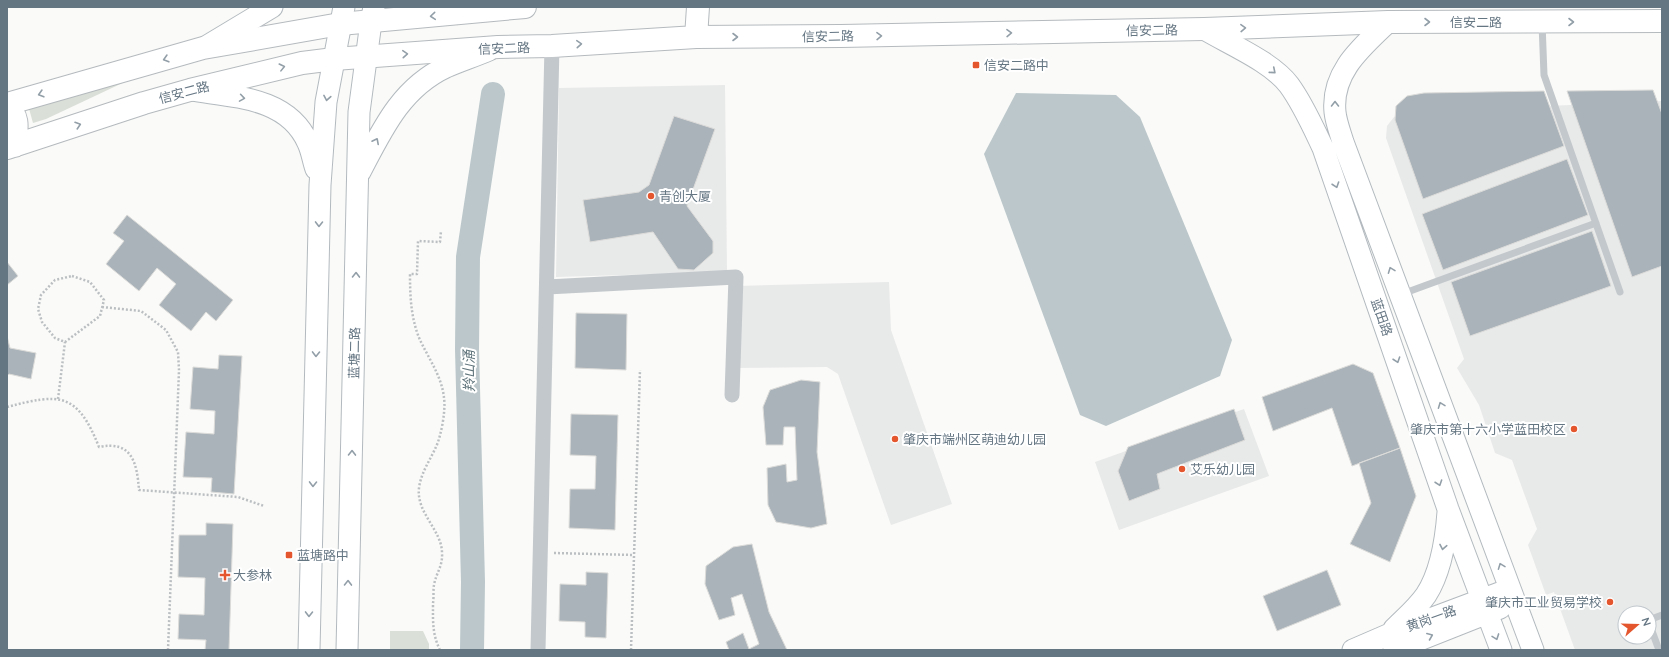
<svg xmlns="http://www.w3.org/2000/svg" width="1669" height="657" viewBox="0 0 1669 657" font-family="Quicksand,'Noto Sans SC',sans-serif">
	<rect width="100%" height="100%" fill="#fafaf8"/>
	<!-- built -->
	<path fill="#e8e9e9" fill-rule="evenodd" d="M725,85L727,272L556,277L559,88Z
		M1662,101V650H1575L1554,592L1546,595L1528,545L1537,529L1512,460L1495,453L1479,405L1457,368L1464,359L1386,138L1387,126L1394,117L1404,112ZM1625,613H1649V637H1625Z
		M889,282L891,330L952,504L891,525L838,374L827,367L735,368L738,286Z
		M1244,409L1269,476L1119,530L1095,462Z"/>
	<!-- green -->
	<path fill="#dadfd7" d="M131,79L46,119L33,123L28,105Z
		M390,631H423L429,644V650H390Z"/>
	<!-- water -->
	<path fill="#bbc7cb" d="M1016,93L1116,95L1140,117L1232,340L1220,376L1106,426L1080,415L984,154Z"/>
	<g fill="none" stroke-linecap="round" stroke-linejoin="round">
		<!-- river -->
		<path stroke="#bbc7cb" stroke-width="24" d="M472,650L473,582L467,349L468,257L493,94"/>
	</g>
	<!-- building -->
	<path fill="#aab3b9" stroke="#dcdcda" d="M1653,90L1662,114V266L1632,277L1567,91Z
		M1544,91L1564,146L1423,199L1395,120L1396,106L1407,96L1424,93Z
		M674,116L715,129L687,206L713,241V253L694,270L678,269L653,232L590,242L583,200L639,192L649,185Z
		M1567,159L1588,215L1443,270L1422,214Z
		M127,215L233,300L216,321L206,312L191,331L159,305L176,284L157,268L139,291L106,264L124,241L113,233Z
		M1592,231L1611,286L1470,336L1451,282Z
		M7,262L18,276L7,285Z
		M576,313L627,314L626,370L575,368Z
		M7,336L10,348L36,353L31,379L9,374L7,376Z
		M219,355L242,356L234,494L211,492L212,478L183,477L186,432L214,434L215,411L190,409L193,367L218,369Z
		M1353,364L1373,373L1400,448L1352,466L1332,408L1273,431L1262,397Z
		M801,380L820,382L817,452L827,524L811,528L776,522L768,505L767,468L786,464L787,482L797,480L795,427H784L783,445H766L763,407L770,390Z
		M1234,409L1245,440L1157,474L1160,489L1129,501L1118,471L1128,447Z
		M571,414L618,415L615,530L569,528L570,489H595L596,456L570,455Z
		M1400,448L1416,496L1390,562L1350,544L1371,503L1359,463Z
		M206,523L233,524L229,650H205L206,640L178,639L179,614L204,615L205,578L178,577L179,535H206Z
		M752,544L769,612L787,650H729L726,642L743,633L749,649L759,644L742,594L731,598L735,615L719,620L705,584L706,566L733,547Z
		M1327,570L1341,605L1277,631L1263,596Z
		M586,572L608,573L606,638L585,637V622L559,621L560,584L586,585Z"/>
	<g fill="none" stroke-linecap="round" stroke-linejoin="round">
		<defs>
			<path id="secondary" d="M1388,22C1362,47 1331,72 1335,112C1336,122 1340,132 1343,142L1533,650
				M1204,29C1229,44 1272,62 1289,85C1303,104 1313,127 1323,148L1448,509L1501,650
				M207,46L272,7
				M191,90C234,97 288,97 308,143C312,151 313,161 316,169
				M360,172C382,130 401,88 446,67C460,61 475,56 489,50
				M1394,629C1405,618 1417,608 1426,595C1441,572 1446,539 1448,512
				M309,650L320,185L326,102L344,7
				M347,650L359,112L371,22L374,7
				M1353,650L1390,634L1510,589
				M1394,650L1500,608"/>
			<path id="primary" d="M696,37L698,7
				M7,104L203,48L340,24L525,7
				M7,107C21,116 16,132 15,146
				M7,148L144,103L190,90L302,63L334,59L498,47L552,46L696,37L841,36L1204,29L1388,22L1662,21"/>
		</defs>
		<!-- secondary casing -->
		<use href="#secondary" stroke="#b3babf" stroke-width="23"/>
		<!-- primary casing -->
		<use href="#primary" stroke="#b5babe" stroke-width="24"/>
		<!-- path -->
		<path stroke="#bbbfc2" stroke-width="2.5" stroke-dasharray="2 2" stroke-linecap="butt" d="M72,276L90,282L104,300L100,316L65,342L55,338L42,322L38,309L41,295L55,280Z
			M102,307L141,311L166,330L178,352L179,370L168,650
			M58,399L65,342
			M7,407C60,393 77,392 99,447C132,440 137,463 139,490L238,497L264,506
			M554,553L634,555
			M440,650C432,634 433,620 433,603C434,597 433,590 434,585C436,573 443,566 442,553C442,530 416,513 419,488C421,473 429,462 435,449C441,438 446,410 444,398C442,377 429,359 420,340C411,319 410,297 410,274H417L418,241L440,242L441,231
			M631,650L640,370"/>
		<!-- lane -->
		<path stroke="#c3c8cc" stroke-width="7" d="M1542,23L1544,75L1620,292
			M1402,294L1596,223
			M1649,620L1662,615
			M1649,623L1659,650"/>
		<!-- street -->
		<path stroke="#c3c8cc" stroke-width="15" d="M547,287L736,277L732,395
			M538,650L552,46"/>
		<!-- secondary -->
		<use href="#secondary" stroke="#fff" stroke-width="21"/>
		<!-- primary -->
		<use href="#primary" stroke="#fff" stroke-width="22"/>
	</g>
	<!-- one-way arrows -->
	<defs><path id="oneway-chevron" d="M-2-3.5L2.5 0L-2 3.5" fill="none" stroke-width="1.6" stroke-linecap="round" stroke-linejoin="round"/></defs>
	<g stroke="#939fa8">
		<use href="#oneway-chevron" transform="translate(433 16) rotate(175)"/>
		<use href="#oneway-chevron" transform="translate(1427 22)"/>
		<use href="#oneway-chevron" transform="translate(1571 22)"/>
		<use href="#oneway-chevron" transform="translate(1243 28) rotate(-2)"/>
		<use href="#oneway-chevron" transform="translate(1009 33) rotate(-1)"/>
		<use href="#oneway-chevron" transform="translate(879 36) rotate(-1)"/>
		<use href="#oneway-chevron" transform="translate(735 37)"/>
		<use href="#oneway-chevron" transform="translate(579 44) rotate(-4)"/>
		<use href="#oneway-chevron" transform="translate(405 54) rotate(-4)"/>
		<use href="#oneway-chevron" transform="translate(166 59) rotate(164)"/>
		<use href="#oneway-chevron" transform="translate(282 67) rotate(-14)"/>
		<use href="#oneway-chevron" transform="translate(1273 71) rotate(40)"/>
		<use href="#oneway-chevron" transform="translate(41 94) rotate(164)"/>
		<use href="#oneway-chevron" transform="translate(242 98) rotate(9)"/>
		<use href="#oneway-chevron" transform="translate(327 98) rotate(100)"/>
		<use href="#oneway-chevron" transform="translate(1335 104) rotate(-90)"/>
		<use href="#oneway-chevron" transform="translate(78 125) rotate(-18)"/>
		<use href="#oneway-chevron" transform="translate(376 141) rotate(-63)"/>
		<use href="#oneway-chevron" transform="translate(1336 185) rotate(71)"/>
		<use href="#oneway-chevron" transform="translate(319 224) rotate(91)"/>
		<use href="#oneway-chevron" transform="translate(1391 270) rotate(-111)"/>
		<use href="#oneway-chevron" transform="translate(356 275) rotate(-89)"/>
		<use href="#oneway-chevron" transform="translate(316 354) rotate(91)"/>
		<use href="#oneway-chevron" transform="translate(1397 360) rotate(71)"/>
		<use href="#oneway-chevron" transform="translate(1441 405) rotate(-111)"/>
		<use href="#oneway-chevron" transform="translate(352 453) rotate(-89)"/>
		<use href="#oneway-chevron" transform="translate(1439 483) rotate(71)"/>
		<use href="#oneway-chevron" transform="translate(313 484) rotate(91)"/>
		<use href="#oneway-chevron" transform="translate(1443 547) rotate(101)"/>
		<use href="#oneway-chevron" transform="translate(1501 566) rotate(-111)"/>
		<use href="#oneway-chevron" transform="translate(348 583) rotate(-89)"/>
		<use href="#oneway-chevron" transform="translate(309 614) rotate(91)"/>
		<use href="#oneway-chevron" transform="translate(1430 636) rotate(-22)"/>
		<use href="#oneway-chevron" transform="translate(1496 637) rotate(70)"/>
	</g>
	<!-- markers -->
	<g fill="#e4572e" stroke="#fff" stroke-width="1.5">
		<rect x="972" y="61" width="8" height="8" rx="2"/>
		<circle cx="651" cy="196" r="4"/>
		<circle cx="1574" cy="429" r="4"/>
		<circle cx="895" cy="439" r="4"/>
		<circle cx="1182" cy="469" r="4"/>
		<rect x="285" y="551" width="8" height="8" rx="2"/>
		<path d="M223 569h4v4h4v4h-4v4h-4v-4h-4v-4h4z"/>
		<circle cx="1610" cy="602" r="4"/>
	</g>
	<g text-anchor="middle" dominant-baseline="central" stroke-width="4" stroke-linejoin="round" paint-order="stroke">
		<!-- street labels -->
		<g font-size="13" fill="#657683" stroke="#fff">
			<text x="1476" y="22">信安二路</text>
			<text transform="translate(1152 30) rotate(-1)">信安二路</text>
			<text transform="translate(828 36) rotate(-1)">信安二路</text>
			<text transform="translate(504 48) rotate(-2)">信安二路</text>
			<text transform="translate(184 92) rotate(-15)">信安二路</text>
			<text transform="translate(1382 317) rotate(71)">蓝田路</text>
			<text transform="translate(354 353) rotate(-89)">蓝塘二路</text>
			<text transform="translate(1431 618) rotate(-20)">黄岗一路</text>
		</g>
		<!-- poi labels -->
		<g font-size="13" fill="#657683" stroke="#fff" text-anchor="start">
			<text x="984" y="65">信安二路中</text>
			<text x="659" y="196">青创大厦</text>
			<text x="1566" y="429" text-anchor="end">肇庆市第十六小学蓝田校区</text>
			<text x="903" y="439">肇庆市端州区萌迪幼儿园</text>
			<text x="1190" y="469">艾乐幼儿园</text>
			<text x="297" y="555">蓝塘路中</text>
			<text x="233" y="575">大参林</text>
			<text x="1602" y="602" text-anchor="end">肇庆市工业贸易学校</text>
		</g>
		<!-- water labels -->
		<g font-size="14" font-style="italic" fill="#60757c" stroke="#fff">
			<text transform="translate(469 371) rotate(-91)">羚山涌</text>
		</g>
	</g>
	<!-- border -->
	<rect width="1669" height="657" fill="none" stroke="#657683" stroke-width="16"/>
	<!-- north arrow -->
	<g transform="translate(1637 625) rotate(70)"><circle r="19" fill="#ffffff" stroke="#c1c8cd"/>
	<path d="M0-3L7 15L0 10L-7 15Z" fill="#e4572e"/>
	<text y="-6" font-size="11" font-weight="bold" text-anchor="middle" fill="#657683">N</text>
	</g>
</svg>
